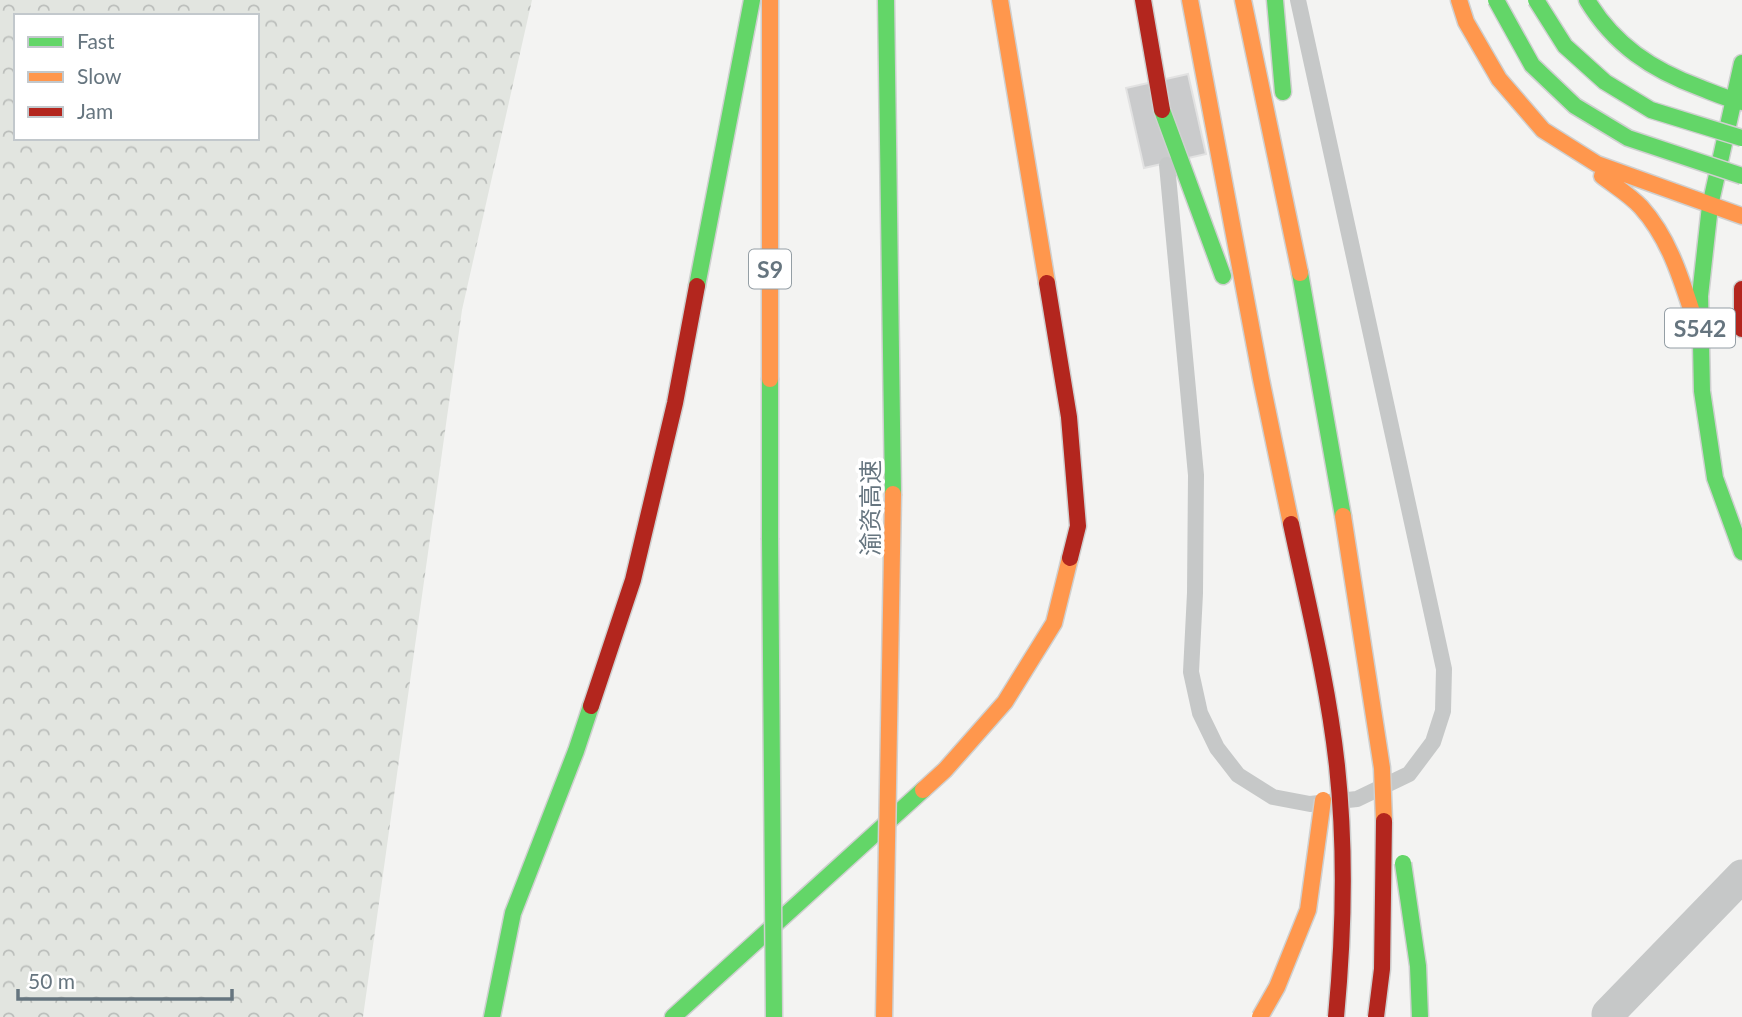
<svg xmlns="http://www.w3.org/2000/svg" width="1742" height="1017" viewBox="0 0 1742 1017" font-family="Lato,'Noto Sans SC',sans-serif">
	<defs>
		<pattern id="forest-crowns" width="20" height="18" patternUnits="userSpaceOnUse" patternTransform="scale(1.75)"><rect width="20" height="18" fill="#e2e5e0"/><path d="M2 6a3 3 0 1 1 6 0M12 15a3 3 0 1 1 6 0" fill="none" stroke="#bbbebb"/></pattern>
	</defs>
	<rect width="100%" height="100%" fill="#f3f3f2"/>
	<!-- forest -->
	<path fill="url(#forest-crowns)" fill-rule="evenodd" d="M0,0H532L462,310L363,1017H0ZM16,16H257V138H16Z"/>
	<!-- building -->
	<path fill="#cacbcc" stroke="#e2e2e2" stroke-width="2" d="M1188,74L1206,154L1144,168L1126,88Z"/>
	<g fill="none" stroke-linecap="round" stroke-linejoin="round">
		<defs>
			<path id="fast" d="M886,0L893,494
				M1275,0L1283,92
				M1587,0C1614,45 1652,70 1701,88C1714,93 1727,99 1742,102
				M1742,63L1710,206L1700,296L1702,391L1715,478L1742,552
				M1162,110L1223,276
				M1300,273L1343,516
				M697,286L752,0
				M770,379V538
				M492,1017L513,913L576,751L591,706
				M673,1017L923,790"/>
			<path id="slow" d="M770,0V379
				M1000,0L1047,283
				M1190,0L1261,379L1291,524
				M1243,0L1300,273
				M1459,0L1466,22L1499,79L1543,130L1597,164L1742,216
				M1602,176C1615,186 1630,195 1641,207C1668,237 1680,275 1692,312
				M923,790L945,770L1005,702L1054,623L1070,558"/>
			<path id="jam" d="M1143,0L1162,110
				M1047,283L1069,417L1078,526L1070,558
				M1742,289V329
				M591,706L633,580L675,403L697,286"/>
		</defs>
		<!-- fast casing -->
		<use href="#fast" stroke="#cfd0d0" stroke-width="19"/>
		<!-- slow casing -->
		<use href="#slow" stroke="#cfd0d0" stroke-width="19"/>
		<!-- jam casing -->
		<use href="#jam" stroke="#cfd0d0" stroke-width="19"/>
		<!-- lane -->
		<path stroke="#c6c8c8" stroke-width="16" d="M1167,165L1196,475L1195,593L1191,672L1200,713L1217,748L1238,775L1273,797L1310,804L1357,799L1409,774L1433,742L1443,711L1444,669L1298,0"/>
		<!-- street -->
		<path stroke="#c6c8c8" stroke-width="33" d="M1608,1014L1742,876"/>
		<!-- fast -->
		<use href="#fast" stroke="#63d668" stroke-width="16"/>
		<!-- slow -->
		<use href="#slow" stroke="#ff974d" stroke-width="16"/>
		<!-- jam -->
		<use href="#jam" stroke="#b3261e" stroke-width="16"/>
		<defs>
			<path id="fast-bridge" d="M1496,0L1532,65L1575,106L1628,138L1742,176
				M1536,0L1565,46L1605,82L1651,110L1742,138
				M770,538L774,1017
				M1403,863L1418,966L1420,1017"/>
			<path id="slow-bridge" d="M1343,516L1382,768L1384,821
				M884,1017L893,494
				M1260,1017L1277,987L1308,910L1323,800"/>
			<path id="jam-bridge" d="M1291,524C1308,604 1328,684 1337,766C1346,850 1344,933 1336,1017
				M1376,1017L1382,969L1384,821"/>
		</defs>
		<!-- fast-bridge casing -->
		<use href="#fast-bridge" stroke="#cfd0d0" stroke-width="19" stroke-linecap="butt"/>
		<!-- slow-bridge casing -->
		<use href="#slow-bridge" stroke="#cfd0d0" stroke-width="19" stroke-linecap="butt"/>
		<!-- jam-bridge casing -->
		<use href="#jam-bridge" stroke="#cfd0d0" stroke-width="19" stroke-linecap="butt"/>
		<!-- fast-bridge -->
		<use href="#fast-bridge" stroke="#63d668" stroke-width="16"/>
		<!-- slow-bridge -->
		<use href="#slow-bridge" stroke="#ff974d" stroke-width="16"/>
		<!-- jam-bridge -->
		<use href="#jam-bridge" stroke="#b3261e" stroke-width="16"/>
	</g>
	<g text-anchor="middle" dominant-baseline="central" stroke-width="7" stroke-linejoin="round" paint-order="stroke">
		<!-- shield labels -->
		<g fill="#fff" stroke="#949ea5" stroke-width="2">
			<rect x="749" y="249.5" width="42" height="39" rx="5"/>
			<rect x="1665" y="308.5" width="70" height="39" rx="5"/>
		</g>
		<g font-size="23" font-weight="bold" fill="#66757f">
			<text x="770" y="269">S9</text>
			<text x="1700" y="328">S542</text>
		</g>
		<!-- street labels -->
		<g font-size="24" fill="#66757f" stroke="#fff">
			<text transform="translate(869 508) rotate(-90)">渝资高速</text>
		</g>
	</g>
	<!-- legend -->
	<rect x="14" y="14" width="245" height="126" fill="#ffffff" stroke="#c2c8cc" stroke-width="2"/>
	<rect x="28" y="37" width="35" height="10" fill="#63d668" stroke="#c2c8cc" stroke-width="2"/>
	<text x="77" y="49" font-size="21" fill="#66757f">Fast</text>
	<rect x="28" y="72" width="35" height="10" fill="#ff974d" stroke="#c2c8cc" stroke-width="2"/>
	<text x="77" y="84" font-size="21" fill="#66757f">Slow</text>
	<rect x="28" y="107" width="35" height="10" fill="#b3261e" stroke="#c2c8cc" stroke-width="2"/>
	<text x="77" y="119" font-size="21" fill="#66757f">Jam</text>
	<!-- scale -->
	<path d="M18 989v10h214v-10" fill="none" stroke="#66757f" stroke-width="3.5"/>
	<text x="28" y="989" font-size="21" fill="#66757f" stroke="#ffffff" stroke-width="5" paint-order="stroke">50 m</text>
</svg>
